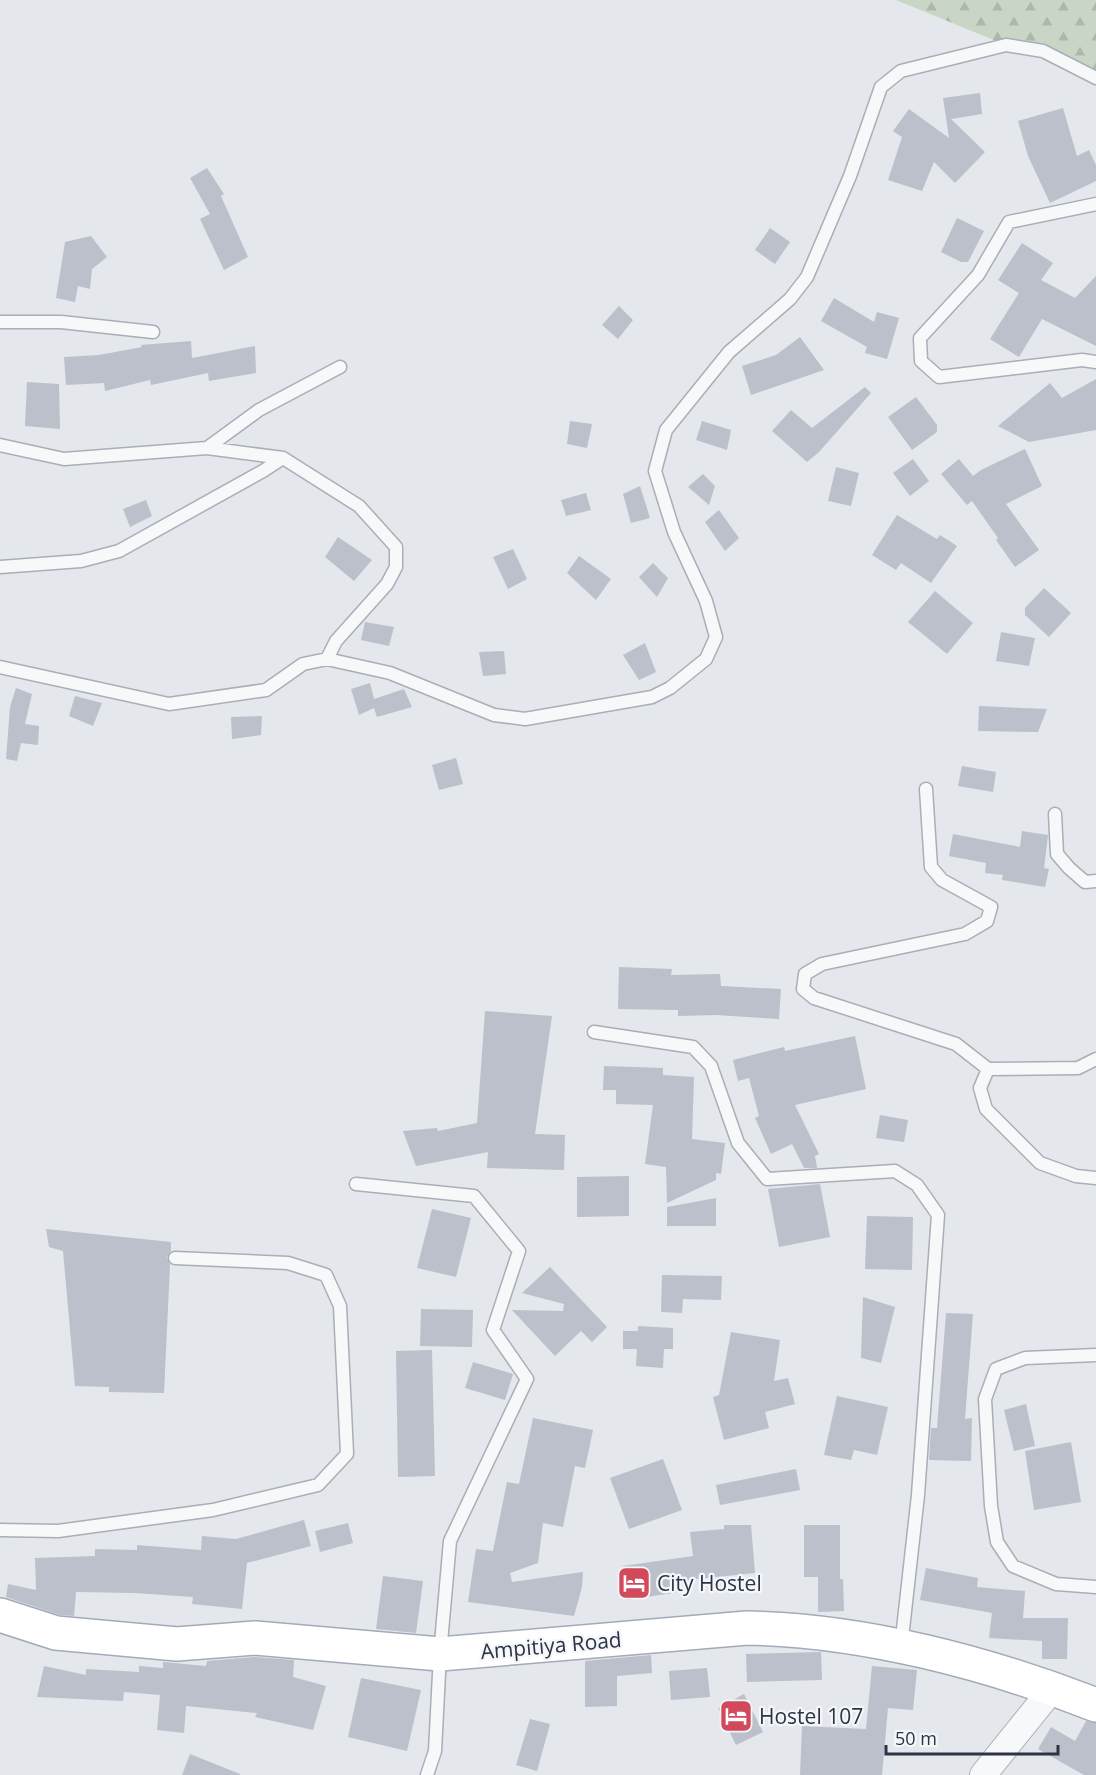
<svg xmlns="http://www.w3.org/2000/svg" width="1096" height="1775" viewBox="0 0 1096 1775" font-family="'Open Sans',sans-serif">
	<defs>
		<pattern id="forest-firs" width="22" height="20" patternUnits="userSpaceOnUse" patternTransform="scale(1.5)"><rect width="22" height="20" fill="#c9d6c5"/><path d="M5 1l3.5 6h-7zM16 11l3.5 6h-7z" fill="#adb8ab"/></pattern>
	</defs>
	<rect width="100%" height="100%" fill="#e4e7ec"/>
	<!-- forest -->
	<path fill="url(#forest-firs)" d="M896,0H1096V78L1043,51L1006,45Z"/>
	<!-- building -->
	<path fill="#bbc0ca" d="M980,93L982,114L951,119L985,152L955,183L934,162L922,191L888,180L902,137L893,131L909,109L949,138L943,98Z
		M1063,108L1077,156L1089,150L1096,165V181L1050,203L1028,156L1018,121Z
		M207,168L224,194L221,196L248,257L224,270L200,219L210,214L190,178Z
		M957,218L984,231L968,262H961L941,252Z
		M770,228L790,242L775,264L755,250Z
		M91,236L107,257L92,269L90,289L78,286L75,302L56,298L65,242Z
		M1022,243L1053,263L1041,280L1075,298L1096,276V346L1042,319L1019,357L990,339L1019,293L998,280Z
		M834,298L874,322L877,312L899,318L887,359L865,353L867,347L821,321Z
		M619,306L633,320L618,339L602,325Z
		M800,337L824,370L751,395L742,366L776,355Z
		M191,341L192,358L255,346L256,373L209,381L208,373L151,385L150,380L105,391L104,383L66,385L64,357L99,355L142,347L141,345Z
		M1096,379V430L1029,442L998,426L1050,383L1062,398Z
		M27,382L59,384L60,429L25,426Z
		M865,387L871,393L819,452L807,462L772,431L791,410L812,428Z
		M916,397L937,425V432L912,450L888,417Z
		M570,421L592,424L587,448L567,444Z
		M702,421L731,430L727,450L696,440Z
		M1025,449L1042,486L1006,504L1039,550L1015,567L996,540L998,538L972,501L967,505L941,474L959,459L973,476L981,470Z
		M913,459L929,481L910,496L893,473Z
		M836,467L859,473L851,506L828,501Z
		M703,474L715,486L709,505L688,487Z
		M640,486L650,518L631,523L623,494Z
		M586,493L591,510L566,516L561,500Z
		M146,500L152,516L130,527L123,509Z
		M719,510L739,538L725,551L705,522Z
		M897,515L937,539L940,535L957,546L931,583L901,563L896,570L872,555Z
		M338,537L372,560L354,581L325,557Z
		M513,549L527,579L508,589L493,557Z
		M579,556L611,579L596,600L567,573Z
		M653,563L668,578L657,597L639,577Z
		M1044,588L1071,613L1049,637L1025,615V608Z
		M935,591L973,623L947,654L908,622Z
		M365,622L394,627L389,646L361,640Z
		M1001,632L1035,638L1029,666L996,661Z
		M645,643L656,672L639,680L623,655Z
		M504,651L506,674L483,676L479,652Z
		M370,683L374,699L404,689L412,707L377,717L374,708L359,715L351,689Z
		M16,688L32,694L25,724L39,726L38,745L21,743L17,761L6,759L10,707Z
		M75,696L102,703L93,726L69,716Z
		M979,706L1047,709L1038,732L978,731Z
		M262,716L261,735L232,739L231,717Z
		M456,758L463,784L439,790L432,765Z
		M962,766L996,772L993,792L958,786Z
		M1022,831L1048,835L1044,868L1049,869L1045,887L1002,880L1003,875L985,873L986,863L949,856L953,834L1020,847Z
		M619,967L672,969L671,975L720,974L721,986L781,989L779,1019L716,1015L678,1016V1010L618,1009Z
		M485,1011L552,1016L535,1134L565,1135L564,1170L487,1168L488,1152L416,1166L403,1131L437,1128L438,1131L477,1123Z
		M855,1036L866,1089L795,1105L819,1154L815,1156L817,1168H804L792,1144L771,1154L755,1118L759,1116L749,1078L738,1081L733,1060L784,1047L785,1051Z
		M604,1066L663,1068V1075L694,1077L692,1139L725,1143L721,1174L716,1173V1180L667,1203L666,1167L645,1164L653,1105L616,1104V1090H603Z
		M880,1115L908,1120L904,1142L876,1138Z
		M629,1176V1216L577,1217V1177Z
		M820,1184L830,1237L779,1247L768,1189Z
		M716,1198V1226H667V1207Z
		M432,1209L471,1218L456,1277L417,1268Z
		M867,1216L913,1217L912,1270L865,1269Z
		M46,1229L171,1242V1251L167,1257L170,1265L164,1393L109,1392V1387L75,1386L63,1251L49,1247Z
		M550,1267L607,1327L592,1342L581,1331L555,1356L512,1310L563,1311L564,1304L522,1293Z
		M662,1275L722,1276L721,1300L683,1299L682,1313L661,1312Z
		M863,1297L895,1307L881,1363L861,1358Z
		M421,1309L473,1310L472,1347L420,1346Z
		M946,1313L973,1314L965,1419L972,1418L971,1461L929,1460L931,1428H937Z
		M638,1326L673,1328V1349H664L663,1368L636,1366L637,1349H623V1331H638Z
		M731,1332L780,1340L774,1381L788,1378L795,1404L765,1412L769,1428L724,1440L713,1397L719,1395Z
		M432,1350L435,1476L398,1477L396,1351Z
		M473,1362L513,1374L505,1400L465,1388Z
		M837,1396L888,1407L877,1455L854,1450L851,1460L824,1455Z
		M1026,1404L1035,1446L1014,1451L1004,1410Z
		M533,1418L593,1430L585,1468L575,1466L563,1527L543,1523L538,1563L510,1573L512,1582L583,1572L582,1587L574,1616L468,1602L476,1549L493,1551L507,1482L519,1484Z
		M1071,1442L1081,1502L1034,1510L1025,1451Z
		M663,1459L682,1510L629,1529L610,1478Z
		M796,1469L800,1490L720,1505L716,1485Z
		M304,1520L311,1546L247,1563L242,1609L192,1604L193,1597L135,1593L76,1592L74,1616L60,1615L6,1597L8,1584L36,1590L35,1558L95,1556V1549L137,1550V1545L201,1550L202,1536L236,1539Z
		M348,1523L353,1543L320,1552L315,1531Z
		M724,1525H751L755,1573L678,1581L679,1592L627,1600L623,1566L693,1556L690,1532L724,1529Z
		M804,1525H840V1579H843L844,1611L818,1612V1577H804Z
		M926,1568L978,1578L977,1587L1025,1591L1023,1618H1068L1067,1659H1042V1641L989,1638L992,1613L920,1600Z
		M383,1576L423,1581L416,1633L376,1629Z
		M821,1652L822,1680L747,1682L746,1654Z
		M651,1655L652,1673L617,1676V1706L585,1707V1661Z
		M255,1657L294,1660L293,1677L326,1686L313,1730L255,1717L257,1713L186,1706L184,1733L157,1730L160,1695L124,1692L123,1701L37,1697L44,1666L86,1675V1669L139,1672V1666L163,1668V1662L206,1666L207,1661Z
		M872,1666L917,1670L913,1710L888,1708L882,1775H800L802,1726L866,1729Z
		M707,1668L710,1697L671,1700L669,1671Z
		M361,1678L421,1690L407,1751L348,1737Z
		M744,1694L763,1732L736,1745L718,1708Z
		M530,1719L550,1724L537,1771L516,1765Z
		M1086,1721L1096,1723V1775H1084L1038,1749L1051,1727L1075,1741Z
		M190,1754L240,1774V1775H182Z"/>
	<g fill="none" stroke-linecap="round" stroke-linejoin="round">
		<defs>
			<path id="service" d="M1096,204L1009,222L978,275L920,338L921,361L939,377L1082,360L1096,362
				M0,322H61L153,332
				M0,445L64,459L207,448L283,458L359,506L396,547V567L387,584L336,641L327,659
				M207,448L259,410L340,367
				M0,567L81,561L119,551L263,471L283,458
				M0,667L169,704L266,690L303,664L327,659L390,673L494,715L525,719L652,697L670,688L706,659L716,637L706,601L674,532L655,471L666,430L729,352L790,299L807,277L850,176L881,87L901,71L1006,45L1043,51L1096,78
				M926,789L931,867L942,880L991,907L987,921L965,934L822,964L805,974L803,989L814,998L956,1044L988,1069
				M1055,814L1057,854L1069,868L1085,882L1096,881
				M594,1032L693,1047L711,1066L738,1143L767,1179L895,1171L917,1185L938,1215L918,1495L901,1647
				M1096,1059L1078,1068L988,1069L980,1088L986,1109L1040,1163L1076,1176L1096,1178
				M356,1184L474,1196L519,1251L493,1330L527,1379L450,1541L440,1654L435,1751L427,1775
				M1096,1355L1025,1358L996,1369L985,1399L991,1506L997,1542L1013,1566L1056,1584L1096,1587
				M0,1530L58,1531L213,1510L318,1485L347,1454L340,1306L326,1275L288,1263L175,1258"/>
			<path id="minor" d="M983,1775L1053,1688"/>
			<path id="primary" d="M0,1615L56,1633L177,1644L255,1638L440,1654L747,1628C864,1630 988,1663 1096,1705"/>
		</defs>
		<!-- service casing -->
		<use href="#service" stroke="#a9aeb7" stroke-width="15"/>
		<!-- minor casing -->
		<use href="#minor" stroke="#a9aeb7" stroke-width="28"/>
		<!-- primary casing -->
		<use href="#primary" stroke="#a3abb8" stroke-width="36"/>
		<!-- service -->
		<use href="#service" stroke="#f7f8fa" stroke-width="12"/>
		<!-- minor -->
		<use href="#minor" stroke="#f7f8fa" stroke-width="26"/>
		<!-- primary -->
		<use href="#primary" stroke="#fff" stroke-width="33"/>
	</g>
	<!-- icons -->
	<defs>
		<symbol id="hotel-square" viewBox="-11 -11 22 22"><rect x="-9" y="-9" width="18" height="18" rx="4" fill="#d1495b" stroke="#f4f6f9"/><path d="M-6-4.5h1.5V1H6V5H4.5V3h-9V5H-6ZM-4 0a1.8 1.8 0 1 1 3.6 0ZM.5 0V-2.5h3Q6-2.5 6 0Z" fill="#fff"/></symbol>
	</defs>
	<g fill-rule="evenodd">
		<use href="#hotel-square" x="615" y="1564" width="38" height="38"/>
		<use href="#hotel-square" x="717" y="1697" width="38" height="38"/>
	</g>
	<g text-anchor="middle" dominant-baseline="central" stroke-width="4.5" stroke-linejoin="round" paint-order="stroke">
		<!-- poi labels -->
		<g font-size="21" fill="#2b3445" stroke="#f4f6f9" text-anchor="start">
			<text x="657" y="1583">City Hostel</text>
			<text x="759" y="1716">Hostel 107</text>
		</g>
		<!-- street labels -->
		<g font-size="21" fill="#2b3445" stroke="#f4f6f9">
			<text transform="translate(551 1645) rotate(-5)">Ampitiya Road</text>
		</g>
	</g>
	<!-- scale -->
	<path d="M886 1745v9h172v-9" fill="none" stroke="#2b3445" stroke-width="3"/>
	<text x="895" y="1745" font-size="18" fill="#2b3445" stroke="#f4f6f9" stroke-width="4.5" paint-order="stroke">50 m</text>
</svg>
